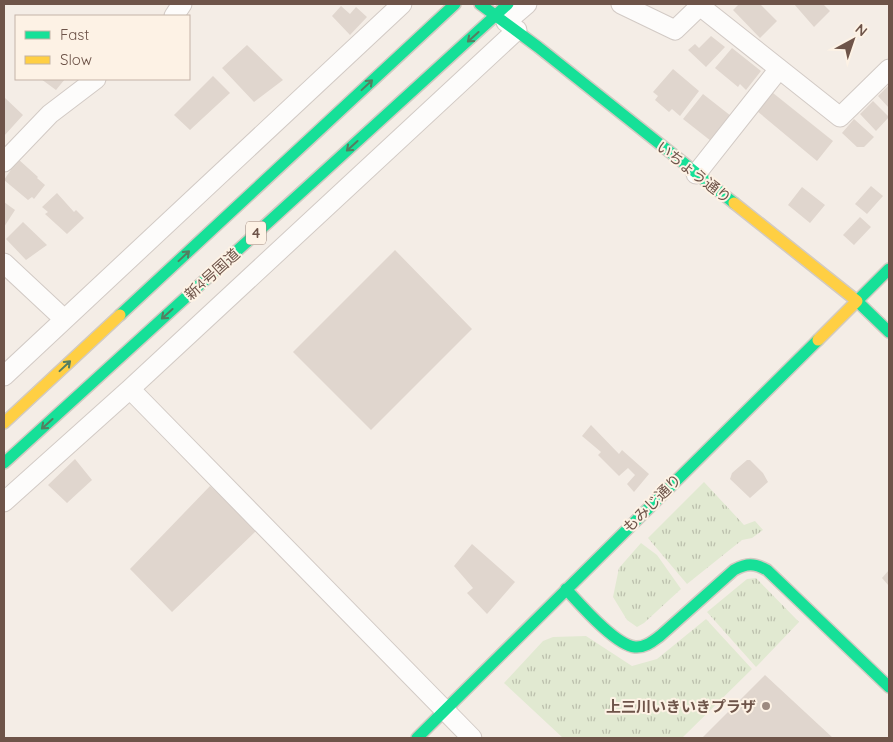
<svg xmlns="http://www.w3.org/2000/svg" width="893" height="742" viewBox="0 0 893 742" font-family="Quicksand,'Noto Sans JP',sans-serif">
	<defs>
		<pattern id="grass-tufts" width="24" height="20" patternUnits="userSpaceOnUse" patternTransform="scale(1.25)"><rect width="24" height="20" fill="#e1e9d1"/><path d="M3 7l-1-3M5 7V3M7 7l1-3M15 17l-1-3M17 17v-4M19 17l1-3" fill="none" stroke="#bbbfac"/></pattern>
	</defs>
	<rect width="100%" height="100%" fill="#f4ede6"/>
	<!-- grass -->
	<path fill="url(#grass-tufts)" d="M704,482L744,525L755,521L763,530L752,538L742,540L687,584L648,538Z
		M641,543L657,555L681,589L644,623L637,627L627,620L613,597L619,568Z
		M756,578L799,622L756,667L707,612L747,579Z
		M706,619L752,669L682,738H563L504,683L543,641L553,637L586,636L632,666L657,659Z"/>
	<!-- building -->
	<path fill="#e0d6ce" d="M739,4H760L777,21L760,38L733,10Z
		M794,4H823L830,11L814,27Z
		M341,6L350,14L356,7L367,17L350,35L332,16Z
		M711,36L725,47L706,67L688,50L695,44L699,48Z
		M247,45L283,80L254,102L222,68Z
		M732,48L761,71L746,90L740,84L738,87L715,68Z
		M673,69L699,91L680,116L672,109L669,112L655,100L658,96L653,92Z
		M213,76L230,93L190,130L174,115Z
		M41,79H65L56,90Z
		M888,86L889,87V108L878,96Z
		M773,93L833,141L817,161L757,111Z
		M703,94L731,116L711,141L683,119Z
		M4,97L23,115L4,136Z
		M873,101L889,117L876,131L860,114Z
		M854,119L874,137L864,147H857L842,133Z
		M18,159L38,177L37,178L45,185L34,199L32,197L28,200L4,180Z
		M871,186L883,196L867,214L855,204Z
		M802,187L825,205L810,223L788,205Z
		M57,193L74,212L76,210L84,218L67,234L45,214L48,212L42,207Z
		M4,202L15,210L4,227Z
		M860,217L871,227L854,245L843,235Z
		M23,222L47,245L26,260L6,239Z
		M395,250L472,329L371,430L293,352Z
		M591,425L619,454L622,450L649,474L634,492L627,484L635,475L628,468L619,476L598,455L601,452L582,436Z
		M75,459L92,480L67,503L48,485Z
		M747,460H750L763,473L768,482L750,498L730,479L732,473Z
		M210,486L258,529L172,612L130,569Z
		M472,544L515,582L487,614L467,593L473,588L454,566Z
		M889,570V586L882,578Z
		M765,675L833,738H702Z"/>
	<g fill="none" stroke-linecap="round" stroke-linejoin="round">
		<defs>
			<path id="street" d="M621,4L675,30L702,4
				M700,6L840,117L889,69
				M174,16L182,4
				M506,22L527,4
				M4,162L50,114L96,79
				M696,174L779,69
				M4,263L64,319
				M4,376L402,4
				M130,389L472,738
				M4,502L130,389L517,30"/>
			<path id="fast" d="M480,4L538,47L734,203
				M889,269L857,301L889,332
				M120,315L455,4
				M4,463L508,4
				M566,589C580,604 615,645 635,647C645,648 653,641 660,636L734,570C747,563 754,563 767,570L889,687
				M417,738L818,340"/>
			<path id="slow" d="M734,203L857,301L818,340
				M4,423L120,315"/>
		</defs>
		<!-- street casing -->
		<use href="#street" stroke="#d2cac5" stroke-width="21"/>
		<!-- fast casing -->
		<use href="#fast" stroke="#d2cac2" stroke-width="14"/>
		<!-- slow casing -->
		<use href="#slow" stroke="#d2cac2" stroke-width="14"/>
		<!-- street -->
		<use href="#street" stroke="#fdfcfb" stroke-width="19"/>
		<!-- fast -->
		<use href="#fast" stroke="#16e098" stroke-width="11"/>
		<!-- slow -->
		<use href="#slow" stroke="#ffcf43" stroke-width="11"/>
	</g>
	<!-- one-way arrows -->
	<defs><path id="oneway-shaft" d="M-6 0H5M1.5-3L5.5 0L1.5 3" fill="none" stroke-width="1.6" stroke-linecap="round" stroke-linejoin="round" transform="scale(1.25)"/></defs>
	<g stroke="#547e61">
		<use href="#oneway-shaft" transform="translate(473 37) rotate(138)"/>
		<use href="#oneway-shaft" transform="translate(367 85) rotate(-43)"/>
		<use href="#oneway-shaft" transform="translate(352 146) rotate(138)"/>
		<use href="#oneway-shaft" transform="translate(184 256) rotate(-43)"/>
		<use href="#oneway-shaft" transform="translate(167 314) rotate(138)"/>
		<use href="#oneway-shaft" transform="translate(65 366) rotate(-43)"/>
		<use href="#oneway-shaft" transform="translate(47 424) rotate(138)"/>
	</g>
	<!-- markers -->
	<circle fill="#9d8a80" stroke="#fdf2e5" stroke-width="2" cx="766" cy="706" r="5"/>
	<g text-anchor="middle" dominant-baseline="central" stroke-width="4" stroke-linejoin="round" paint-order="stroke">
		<!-- shield labels -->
		<rect fill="#fdf2e5" stroke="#998378" stroke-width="1" x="246" y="221.5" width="20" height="23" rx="4"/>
		<g font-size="14" font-weight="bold" fill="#6e5449">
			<text x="256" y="233">4</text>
		</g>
		<!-- street labels -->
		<g font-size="15" fill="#6e5449" stroke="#fdf2e5">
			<text transform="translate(694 172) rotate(38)">いちょう通り</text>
			<text transform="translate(212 274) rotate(-42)">新4号国道</text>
			<text transform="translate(652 503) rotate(-45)">もみじ通り</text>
		</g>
		<!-- poi labels -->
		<g font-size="15" font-weight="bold" fill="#6e5449" stroke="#fdf2e5" text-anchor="end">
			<text x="756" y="706">上三川いきいきプラザ</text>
		</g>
	</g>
	<!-- border -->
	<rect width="893" height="742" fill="none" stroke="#6e5449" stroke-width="10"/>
	<!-- legend -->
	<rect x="15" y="15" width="175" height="65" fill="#fdf2e5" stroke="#c4b3a7"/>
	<rect x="25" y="31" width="25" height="8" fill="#16e098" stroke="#c4b3a7"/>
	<text x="60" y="40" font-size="15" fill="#6e5449">Fast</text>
	<rect x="25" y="56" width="25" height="8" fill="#ffcf43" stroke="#c4b3a7"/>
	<text x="60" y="65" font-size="15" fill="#6e5449">Slow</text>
	<!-- north arrow -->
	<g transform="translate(853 40) rotate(40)" stroke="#fdf2e5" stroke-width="4" paint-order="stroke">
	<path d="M0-4L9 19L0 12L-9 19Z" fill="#6e5449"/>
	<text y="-8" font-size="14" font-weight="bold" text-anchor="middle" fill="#6e5449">N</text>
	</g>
</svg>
